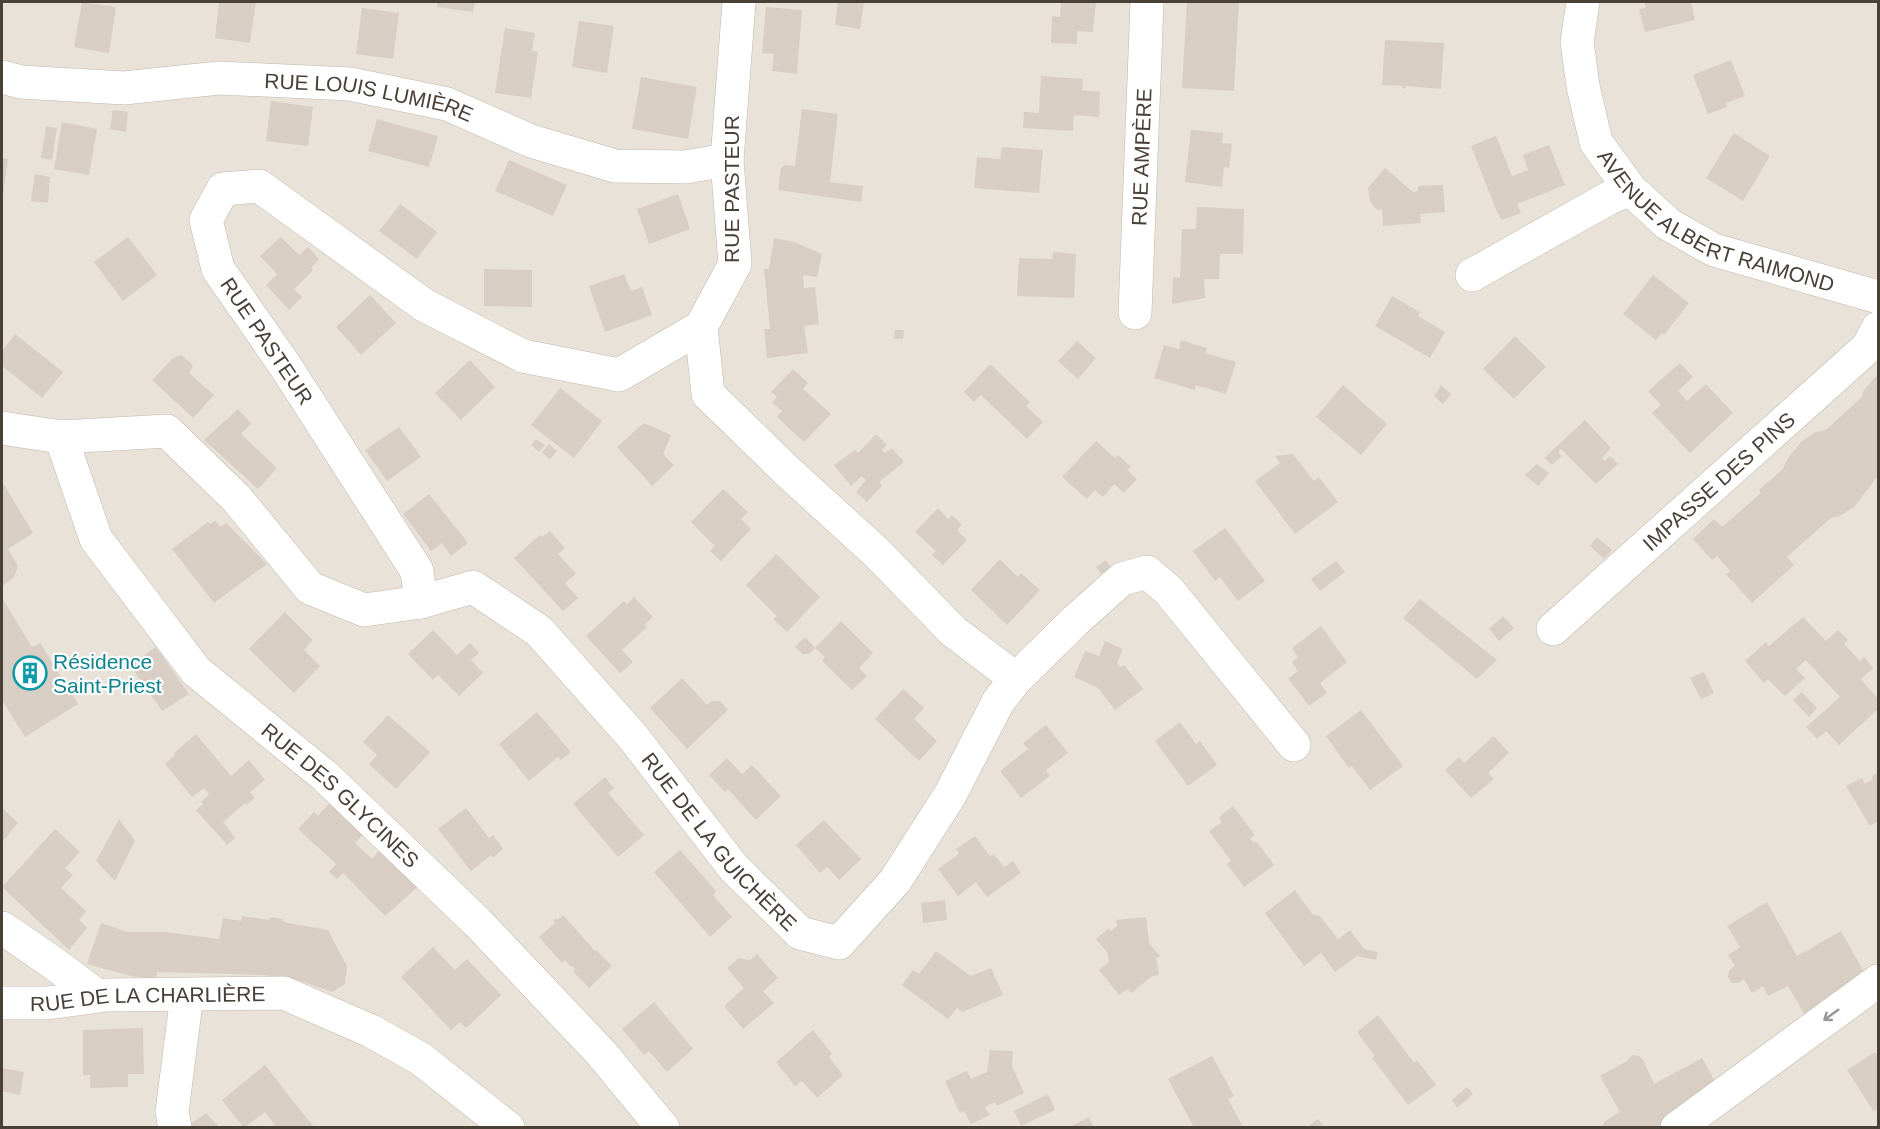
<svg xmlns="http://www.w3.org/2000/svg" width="1880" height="1129" viewBox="0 0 1880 1129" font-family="Arial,sans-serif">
	<rect width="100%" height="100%" fill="#f5f0ea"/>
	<!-- residential -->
	<path fill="#e9e2d9" d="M2,2H1878V1127H2Z"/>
	<!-- building -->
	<path fill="#d9cec3" d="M82,2L116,7L109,53L74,47Z
		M219,2H256L250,43L215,38Z
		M438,2H475L473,12L437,7Z
		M838,2L864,3L860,29L835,25Z
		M1061,2H1096L1093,32L1077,31V44L1051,43L1052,16L1060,17Z
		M1187,2H1239L1234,91L1182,88Z
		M1644,2H1691L1695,20L1645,32L1639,9L1646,8Z
		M766,7L802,10L797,74L772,71L774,54L762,53Z
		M362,8L399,13L393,59L356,54Z
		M579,21L614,26L607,73L572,67Z
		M505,28L535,33L532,51L538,52L531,98L495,93Z
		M1385,40L1444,43L1441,89L1406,86L1405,89L1402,88L1403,86L1382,85Z
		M1731,60L1745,96L1726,103L1727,107L1708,114L1693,75Z
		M1041,76L1083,79L1082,90L1100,92L1099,117L1074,115L1073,131L1023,128L1024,112L1039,113Z
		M641,77L697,87L688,139L632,129Z
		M271,101L313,107L308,146L266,141Z
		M802,109L838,114L830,182L863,186L861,202L778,190L781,168L784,165L795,166Z
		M113,110L128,112L126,132L110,129Z
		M377,119L438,136L429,167L368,151Z
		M62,122L97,129L89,175L54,169Z
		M46,126L57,128L52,160L41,158Z
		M1191,130L1223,133L1222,143L1232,144L1229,168L1224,167L1222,187L1185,182Z
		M1734,133L1770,156L1743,201L1706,178Z
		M1496,136L1512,176L1528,170L1523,155L1549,145L1565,185L1517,204L1521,213L1502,220L1497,212L1471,146Z
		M1002,147L1043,150L1039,193L974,188L977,157L1000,159Z
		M2,158L8,159L3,195H2Z
		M509,160L567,185L553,216L495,191Z
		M1385,168L1413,192L1418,191V186L1443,185L1445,212L1420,214L1421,223L1383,226L1382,209L1377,210L1370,201L1368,188Z
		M35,174L50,177L48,203L31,201Z
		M678,194L690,229L649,244L637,209Z
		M400,204L437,232L417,259L379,231Z
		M1197,207L1244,209L1243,254H1220L1219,279H1204L1205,298L1172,304L1173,277L1180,278L1182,229H1196Z
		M128,237L157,275L123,301L94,262Z
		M281,237L299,255L308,247L319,259L311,268L313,270L294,289L302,297L289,310L266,285L277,274L260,256Z
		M774,238L794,242L822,254L817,277L803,275L804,288L815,287L819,324L804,326L808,353L767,358L764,329H770L764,269H769Z
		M1053,252L1076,254L1074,298L1017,296L1019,258L1052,259Z
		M484,269L532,270V307L484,306Z
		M624,274L631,291L642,287L652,315L605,332L589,286Z
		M1653,275L1689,303L1664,335L1662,333L1656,340L1623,314Z
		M370,295L396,323L361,355L336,327Z
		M1392,296L1420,312L1418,316L1445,332L1430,358L1375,326Z
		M895,330H904L903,339H894Z
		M15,334L63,372L42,398L2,366V351Z
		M1515,336L1546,367L1514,399L1483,369Z
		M1181,340L1207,348L1205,353L1236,362L1226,394L1196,385L1195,390L1154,378L1164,345L1179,349Z
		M1077,341L1096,358L1078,379L1058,361Z
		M181,355L193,365L189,373L214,395L193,418L152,380L173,358Z
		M470,360L495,387L461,420L435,393Z
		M1680,363L1693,377L1678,391L1687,401L1706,384L1733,413L1690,453L1652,413L1661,405L1648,391Z
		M990,364L1030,402L1026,406L1043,422L1027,439L981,395L974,402L964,392Z
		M793,369L808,383L803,389L831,414L804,442L777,417L782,411L772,402L777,397L771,392Z
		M1876,376L1878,379V476L1854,507L1840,516L1831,518L1787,557L1794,565L1752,603L1726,574L1730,571L1717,556L1712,560L1693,539L1714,519L1722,527L1761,493L1759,490L1783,469L1788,458L1801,442L1814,433L1827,429L1861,398L1864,390Z
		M1343,385L1387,424L1361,455L1316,417Z
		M1441,385L1451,394L1443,404L1434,396Z
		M560,388L602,421L574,458L531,425Z
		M238,409L251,423L241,434L277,468L258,489L204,440Z
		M1585,420L1611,448L1602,458L1605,461L1610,456L1618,464L1596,484L1561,449L1558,452L1562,456L1552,465L1544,458Z
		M644,423L671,435L663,454L674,465L652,486L617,447Z
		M399,427L421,457L387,481L365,450Z
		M876,434L887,445L882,450L885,453L892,448L904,462L879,482L882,486L867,502L856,492L866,480L862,476L851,486L834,465L855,450L858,453Z
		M536,439L545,445L539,452L531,445Z
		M1096,441L1115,458L1118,455L1131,467L1127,470L1137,479L1124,493L1114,484L1103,497L1095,490L1087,499L1062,477Z
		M549,444L557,451L550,459L542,453Z
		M1293,454L1314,481L1319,477L1338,502L1295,534L1255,481L1280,463L1275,456Z
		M1537,464L1549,473L1538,486L1525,475Z
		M2,481L33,533L8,549L18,566L14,577L2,586Z
		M723,489L748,512L741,519L751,529L721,561L710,551L715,546L691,522Z
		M429,494L468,543L451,556L442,543L431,551L403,514Z
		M938,508L948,519L952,515L962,525L957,530L967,540L943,565L932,555L936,551L915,532Z
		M215,521L221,527L226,523L267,564L214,603L172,549L208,522L210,524Z
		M1225,528L1265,581L1238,601L1220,577L1215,581L1193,551Z
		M550,531L565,548L558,554L576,574L565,583L578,598L563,611L514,558L540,535L542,537Z
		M1597,537L1612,550L1604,559L1590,546Z
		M776,554L820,597L787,632L773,619L777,616L746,585Z
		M1000,559L1018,577L1021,573L1040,590L1007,625L971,590Z
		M1106,560L1110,567L1101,574L1096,567Z
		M1336,561L1345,572L1320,591L1311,579Z
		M634,597L653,617L645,624L647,627L622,650L633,662L620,673L586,636L624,601L627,604Z
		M2,598L32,647L40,643L78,704L25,737L2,700Z
		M1420,599L1497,660L1477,679L1403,618Z
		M285,612L313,640L304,650L320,666L294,693L249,649Z
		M1503,616L1514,628L1499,641L1489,629Z
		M1803,617L1826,641L1838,630L1848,640L1844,644L1860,661L1864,657L1873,668L1861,679L1878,699V709L1839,745L1826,731L1817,739L1806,727L1840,697L1806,660L1796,669L1805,678L1785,696L1768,679L1764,683L1745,661L1766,642L1769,646Z
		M841,621L873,653L859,668L867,676L852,690L822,661L825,657L815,648L809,654H803L795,647L805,637L815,648Z
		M1321,626L1347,662L1320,683L1327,693L1309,706L1288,678L1298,671L1292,662L1298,657L1292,648Z
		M433,630L457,655L470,643L479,653L471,660L483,673L459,696L438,675L433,680L408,654Z
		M1105,641L1123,649L1117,663L1120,667L1124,665L1143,689L1115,710L1098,688L1074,677L1085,651L1099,656Z
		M156,647L189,694L162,711L130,665Z
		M1704,672L1714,693L1701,699L1690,678Z
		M682,678L707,705L712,701H720L728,710L687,749L650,708Z
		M903,689L924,708L914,719L937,741L919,761L875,719Z
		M1802,692L1817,708L1809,717L1793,700Z
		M1361,710L1403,766L1370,790L1352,766L1349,768L1326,736Z
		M537,712L571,752L561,760L558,757L529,781L499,744Z
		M388,715L430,752L396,789L369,764L377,755L363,742Z
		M1180,722L1196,744L1200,741L1217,765L1188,786L1155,741Z
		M1046,725L1068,753L1046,770L1050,776L1021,798L1000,771L1028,749L1023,743Z
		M196,734L231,776L249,760L265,780L250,792L255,798L246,805L245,803L223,822L235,838L227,845L196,810L203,804L201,802L209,794L204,788L192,797L165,764L175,755L174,753Z
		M1494,736L1509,753L1488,773L1494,779L1471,798L1445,770L1459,757L1464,763Z
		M727,758L742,774L752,765L781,796L756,820L728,789L725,792L709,775Z
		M1878,772V821L1870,826L1846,786L1862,778L1865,784L1873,779L1872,776Z
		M605,777L614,788L608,793L644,835L618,857L573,804Z
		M335,797L369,828L355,843L372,859L385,844L423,882L385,916L343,873L337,879L329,872L336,864L298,829L314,812L318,816Z
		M1233,806L1255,835L1250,838L1254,843L1257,842L1274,865L1244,887L1227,864L1231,861L1209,831L1222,822L1219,817Z
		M2,808L18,823L2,842Z
		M466,808L489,838L493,835L503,849L493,857L491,855L471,871L438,829Z
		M119,819L135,841L115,881L96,861Z
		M824,820L861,859L839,880L827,867L820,873L796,845Z
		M55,829L80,852L65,868L73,875L61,888L86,911L79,920L87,928L69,950L2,887Z
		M975,836L990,856L994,854L1004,867L1013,861L1021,873L987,897L976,882L958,896L938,869L959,854L956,849Z
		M680,850L716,891L713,895L732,917L710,937L654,872Z
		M1295,890L1313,915L1320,916L1338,939L1350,930L1364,949L1378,952L1376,960L1357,956L1335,972L1321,953L1304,966L1265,913Z
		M945,900L947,920L923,923L921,903Z
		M1767,902L1797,956L1841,931L1865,974L1809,1022L1788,986L1768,996L1763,986L1752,993L1744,979L1738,983H1732L1728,977L1729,971L1735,966L1728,955L1740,947L1727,926Z
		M563,915L595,951L596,950L612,966L589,988L573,971L575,969L572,966L571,967L565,960L562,963L539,937L555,923L553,921L556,918L558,920Z
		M242,916L269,920L271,917L282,919L283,922L328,930L347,966L345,984L332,992L301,981L263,975L157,972L156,979L131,976L87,964L101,923L127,932H165L219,939L223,918L241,921Z
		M1146,917L1149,943L1160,956L1156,958L1159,975L1152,976L1131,993L1128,989L1119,995L1099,970L1109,962L1107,952L1096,939L1109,928L1111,931L1117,926L1116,920Z
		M433,947L455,970L467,959L501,995L466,1028L460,1022L451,1030L401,977Z
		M936,951L971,976L991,968L1003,995L962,1012L957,1008L948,1019L902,985L913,970L919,974Z
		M757,954L778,978L763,991L774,1003L743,1029L724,1006L744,988L727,968L739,958L750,960Z
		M654,1002L693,1049L667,1072L649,1051L644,1055L622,1029Z
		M1378,1015L1414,1063L1417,1060L1436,1085L1408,1105L1372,1058L1375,1056L1357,1032Z
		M143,1028L144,1074H128V1087L90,1088V1075H83V1030Z
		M813,1030L832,1054L829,1057L843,1075L817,1098L802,1081L795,1086L776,1062Z
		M990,1050L1013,1051L1012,1066L1024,1093L997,1106L995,1102L985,1107L990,1115L971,1124L964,1111L960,1113L945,1081L967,1071L971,1079L987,1072Z
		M1875,1052L1878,1057V1109L1874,1112L1847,1070Z
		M1632,1055L1639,1056L1643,1060L1654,1084L1702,1058L1719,1089L1667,1128H1601L1605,1121L1620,1112L1600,1076L1627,1061Z
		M1212,1056L1234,1096L1228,1099L1243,1127L1241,1128H1194L1168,1079Z
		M265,1065L301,1111L315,1128H277L265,1112L244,1128L222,1100Z
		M2,1068L24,1072L20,1095L2,1091Z
		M1467,1087L1473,1094L1457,1108L1452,1100Z
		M1048,1094L1055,1110L1021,1126L1014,1111Z
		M206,1113L220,1128H191L189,1125Z
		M1089,1117L1094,1128H1067Z
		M1318,1119L1325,1128H1306Z"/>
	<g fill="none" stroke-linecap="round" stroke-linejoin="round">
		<defs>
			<g id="minor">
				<path id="s1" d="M2,77L21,82L124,88L219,78L350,84L447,104L531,141L615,166L685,167L727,160"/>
				<path d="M1472,275L1609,198L1630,189"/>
				<path id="s2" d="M1135,313L1147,2"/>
				<path d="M701,327L708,394L787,471L876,552L953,631L1016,679"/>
				<path d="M2,428L61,437L167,431L237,499L310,588L364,610L421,602L417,571L284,364L218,269L206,220L223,189L259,186L424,305L523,356L619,375L701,327L735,264L727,160L739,2"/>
				<path id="s3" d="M61,437L96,539L196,671L325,776L478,923L602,1054L663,1128"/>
				<path id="s4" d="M421,602L473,587L539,631L633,737L733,867L800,933L839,943L895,881L950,795L998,702L1016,679L1076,620L1122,579L1147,572L1169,591L1294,745"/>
				<path id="s5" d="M1553,629L1868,347L1878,328"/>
				<path d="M2,928L52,962L96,995"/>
				<path id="s6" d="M2,1003H47L107,995L284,993L371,1031L421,1059L508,1128"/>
				<path d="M175,1128L172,1112L187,995"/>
				<path d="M1677,1128L1878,981"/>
			</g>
			<g id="tertiary">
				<path id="s7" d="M1583,2L1577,42L1583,86L1596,142L1630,189L1668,224L1714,250L1878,297"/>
			</g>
		</defs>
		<!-- minor casing -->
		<use href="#minor" stroke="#c0b7ad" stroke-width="34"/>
		<!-- tertiary casing -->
		<use href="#tertiary" stroke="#c0b7ad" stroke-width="34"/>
		<!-- minor -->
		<use href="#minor" stroke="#fff" stroke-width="33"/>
		<!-- tertiary -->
		<use href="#tertiary" stroke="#fff" stroke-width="33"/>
	</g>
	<!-- one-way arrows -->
	<defs><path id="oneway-shaft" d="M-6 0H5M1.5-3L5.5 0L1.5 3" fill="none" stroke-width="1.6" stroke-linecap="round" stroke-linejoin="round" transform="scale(1.5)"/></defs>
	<use stroke="#9b9692" href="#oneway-shaft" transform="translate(1831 1015) rotate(144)"/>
	<!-- icons -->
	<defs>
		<symbol id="building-ring" viewBox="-11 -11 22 22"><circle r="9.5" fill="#fff" stroke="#0f9aa8" stroke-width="1.5"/><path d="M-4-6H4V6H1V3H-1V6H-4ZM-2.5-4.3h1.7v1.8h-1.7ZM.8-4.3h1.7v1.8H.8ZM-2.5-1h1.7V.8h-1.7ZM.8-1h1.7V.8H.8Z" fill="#0f9aa8"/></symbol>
	</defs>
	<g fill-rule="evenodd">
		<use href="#building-ring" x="11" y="654" width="38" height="38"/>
	</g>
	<g text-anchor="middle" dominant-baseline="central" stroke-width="4.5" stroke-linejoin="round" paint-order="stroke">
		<!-- street labels -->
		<g font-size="21" fill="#494038" stroke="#fff">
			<text stroke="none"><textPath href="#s1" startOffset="370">RUE LOUIS LUMIÈRE</textPath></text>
			<text stroke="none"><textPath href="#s2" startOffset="156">RUE AMPÈRE</textPath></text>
			<text transform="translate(731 189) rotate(-90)">RUE PASTEUR</text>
			<text stroke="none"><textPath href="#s7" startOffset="292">AVENUE ALBERT RAIMOND</textPath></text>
			<text transform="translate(267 341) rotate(56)">RUE PASTEUR</text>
			<text stroke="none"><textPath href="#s5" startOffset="222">IMPASSE DES PINS</textPath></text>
			<text stroke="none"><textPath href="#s3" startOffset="464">RUE DES GLYCINES</textPath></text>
			<text stroke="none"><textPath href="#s4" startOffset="411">RUE DE LA GUICHÈRE</textPath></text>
			<text stroke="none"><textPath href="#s6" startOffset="146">RUE DE LA CHARLIÈRE</textPath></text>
		</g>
		<!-- culture labels -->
		<g font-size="21" fill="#0d838f" stroke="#fff" text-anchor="start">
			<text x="53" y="661">Résidence<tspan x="53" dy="24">Saint-Priest</tspan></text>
		</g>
	</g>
	<!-- border -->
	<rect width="1880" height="1129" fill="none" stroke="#494038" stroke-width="6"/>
</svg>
